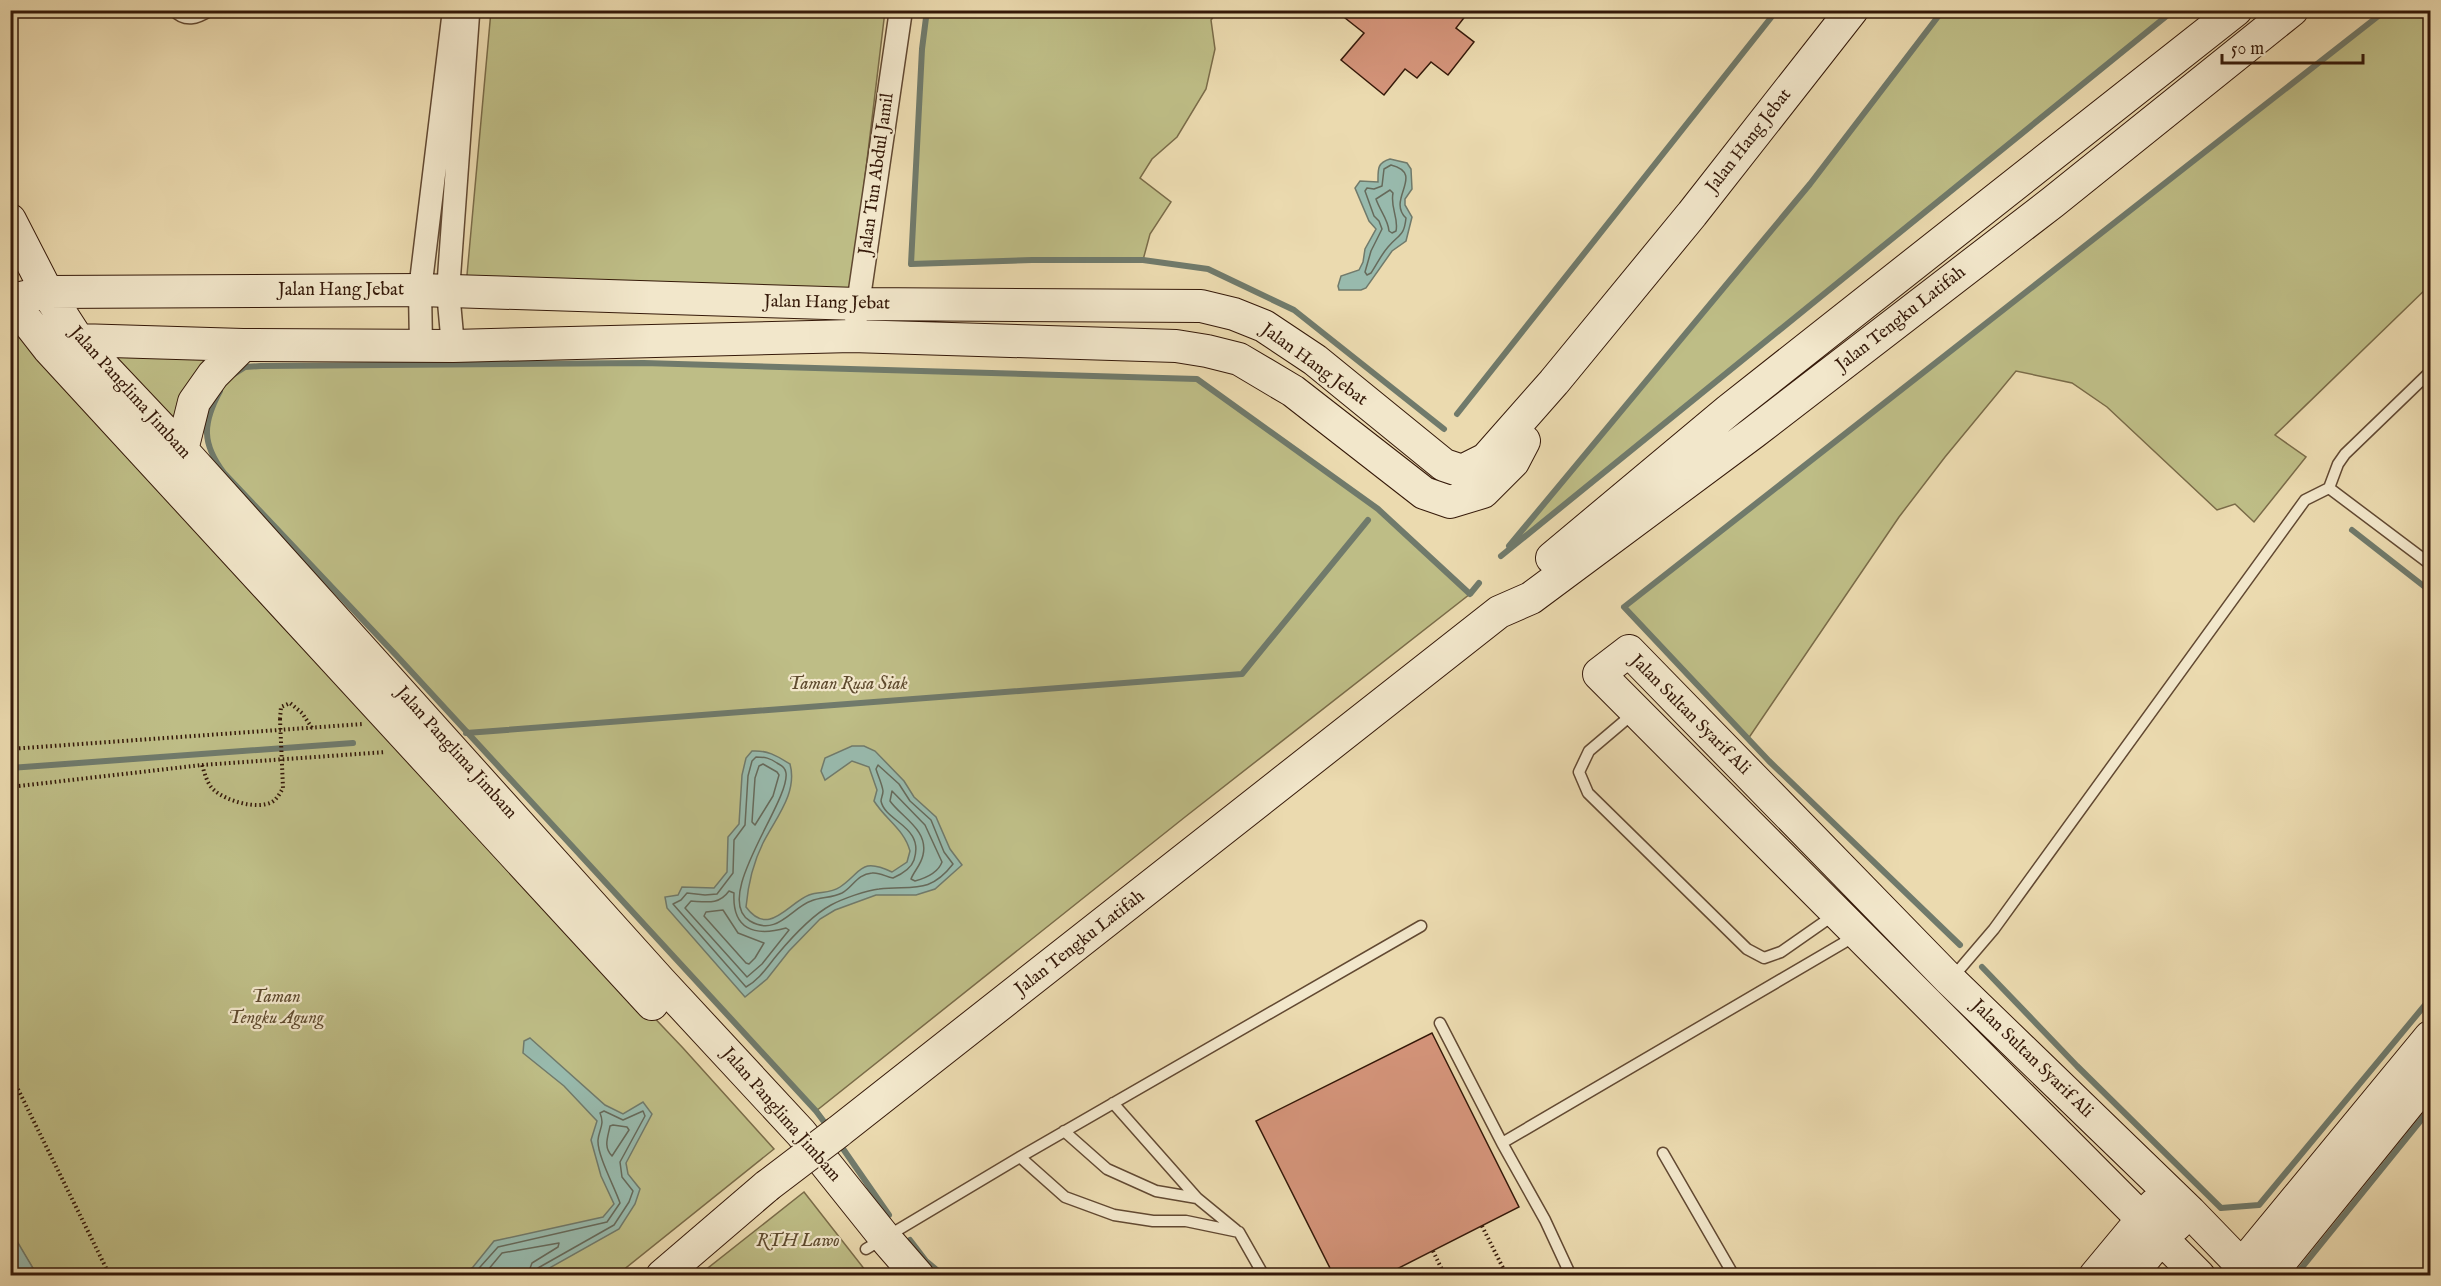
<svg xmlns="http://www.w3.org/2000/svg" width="2441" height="1286" viewBox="0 0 2441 1286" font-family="'IM FELL English',serif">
	<rect width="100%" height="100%" fill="#ebdaaf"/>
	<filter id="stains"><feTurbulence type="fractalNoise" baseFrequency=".00333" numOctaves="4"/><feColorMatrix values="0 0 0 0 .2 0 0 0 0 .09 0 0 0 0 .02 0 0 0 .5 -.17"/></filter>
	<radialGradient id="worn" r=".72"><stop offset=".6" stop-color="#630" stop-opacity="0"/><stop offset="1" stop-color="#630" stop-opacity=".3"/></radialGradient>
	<!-- green -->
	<path fill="#bebd86" stroke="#7a6b48" stroke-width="1.5" d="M1943,10L2174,11L1501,556L1810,184Z
		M2386,10L2430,11V285L2275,435L2306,457L2254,522L2235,504L2217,510L2107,407L2072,383L2016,371L1945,457L1899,517L1748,739L1624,607Z
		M491,11H885L851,293L466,286Z
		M927,11H1218L1211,20L1215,49L1206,89L1177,137L1152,159L1140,178L1171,202L1150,234L1143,260L911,264L922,49Z
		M10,327L281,625L683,1048L774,1149L617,1275H37L10,1231Z
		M208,351L174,431L105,352Z
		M644,363L1197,379L1378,509L1470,594L1185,817L816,1111L395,654L224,473C218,464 210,455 207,444C202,417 221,379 245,367Z
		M804,1192L869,1275H699Z"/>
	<!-- water -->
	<path fill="#98baad" stroke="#707a6b" stroke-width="1.5" d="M1390,159L1407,163L1411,169L1412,189L1405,199V205L1412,217L1406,241L1392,251L1366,288L1361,290H1339L1338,286L1341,276L1359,270L1363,262L1365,249L1376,229L1369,221L1355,188L1360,181L1378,182C1378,169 1377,163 1390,159Z
		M852,746H864L875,751L904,781L914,797L936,817L950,849L962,865L935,889L916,895H876L835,910L820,919L789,951L767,979L745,997L667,908L665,897L678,895L682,887L714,888L727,872L728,837L739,824L742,775L746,758L752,751C768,750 777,756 790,764C798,793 775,819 763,843C753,863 748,885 746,907C769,938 788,903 809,895C819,891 830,894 840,887C862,872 860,857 892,872L907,862L910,851C904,829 886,820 874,801L877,790L869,767L852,761L825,780L821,771L825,758Z
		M530,1038L605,1105L623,1114L643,1102L652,1114L626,1163L628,1174L640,1189L635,1204L619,1229L537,1275H462L473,1267L494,1241L603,1217L614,1204L601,1176L591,1140L597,1121L564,1086L523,1053L524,1041Z
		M11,1231L37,1275H11Z"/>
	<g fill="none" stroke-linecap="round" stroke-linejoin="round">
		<!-- shore -->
		<path stroke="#666a5b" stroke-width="1.5" d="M1391,165C1426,174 1386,199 1406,218C1404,237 1399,234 1388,247C1381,255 1377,264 1371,273L1367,275L1365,272L1371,251L1382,229L1379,221L1374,216L1365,191L1367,188L1374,189L1382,186L1384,169Z
			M1390,190L1393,193C1390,208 1399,218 1396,231L1392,233L1389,231C1388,219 1380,211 1376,199Z
			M756,757C765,757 770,758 777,763C782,766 785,767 786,773C790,802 711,898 750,921C777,937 791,908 811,901C821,897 832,898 842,893C853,887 857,874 872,873C880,872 886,877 893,878C902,874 911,869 914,860C925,826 885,822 881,801C881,798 883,795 883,791C882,784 878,776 876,769L878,765L899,784L910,801L931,820L944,852L953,864C929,895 912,885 879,889C867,890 842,899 831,905C811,916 792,937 777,955C767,967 760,979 746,987L673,904L681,900L687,893L705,895L717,894L733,873L734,840L745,825L748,776L752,761Z
			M763,764L777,772L779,775L773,796L755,825L752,822L755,778L759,766Z
			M892,791L925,825L942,862C938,873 926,878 915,881L911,879C914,871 921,865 923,855C929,830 901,817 890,801Z
			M729,891L734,893C732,929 754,937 786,928L789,930L762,964L747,977L685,908L691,901C707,902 719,905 729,891Z
			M723,910L738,933L764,943L755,958L749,964L746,963L704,916L706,912Z
			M613,1125L627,1127L629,1130L612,1156C603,1147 608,1137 610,1126Z
			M472,1276L498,1247L607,1222L620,1203C615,1188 597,1155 598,1140C599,1129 605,1125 600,1113L604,1111L623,1120L643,1111L645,1116L620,1162L622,1177L633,1191L629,1202L614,1225L538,1268L535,1276
			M483,1276L502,1253L559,1243L558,1247L532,1263L527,1276"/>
		<!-- stream -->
		<path stroke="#707a6b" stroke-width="6" d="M927,10L922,49L911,264L1032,260H1143L1208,269L1294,310L1444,429
			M234,374L245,367L261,366L644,363L1197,379L1378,509L1470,594L1479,583
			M220,391C202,424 202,444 224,473L395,654L816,1111L828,1127
			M1457,414L1777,10
			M2352,530L2430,591
			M1509,546L1810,184L1943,10
			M1501,556L2174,10
			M466,733L1242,674L1368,520
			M10,768L353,743
			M1960,945L1769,761L1624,607L2386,10
			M1982,967L2077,1066L2221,1208L2259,1205L2430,999
			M839,1143L889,1215
			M910,1240L926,1261L944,1276
			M2295,1276L2430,1109"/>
	</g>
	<!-- building -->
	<path fill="#d4947a" stroke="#351909" stroke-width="1.5" d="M1335,10H1470L1456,28L1474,42L1448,75L1431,62L1417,78L1405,69L1384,95L1341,60L1364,33Z
		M1432,1033L1519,1207L1383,1276H1334L1256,1121Z"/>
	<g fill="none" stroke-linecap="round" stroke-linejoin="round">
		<defs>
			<path id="lane" d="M173,10C185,23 197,19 211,10
				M2329,488L2338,464L2345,454L2430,372
				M1635,712L1589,751L1579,772L1588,793L1747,949L1764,958L1781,952L1834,915
				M1953,977L1994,929L2305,500L2329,488L2430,564
				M1440,1023L1502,1143
				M1113,1103L1197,1198
				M1064,1131L1107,1169L1156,1191L1197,1198L1236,1230
				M1663,1153L1734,1276
				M1020,1157L1065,1197L1114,1215L1153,1221H1186L1239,1232L1264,1276
				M866,1249L1020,1157L1421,926
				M1571,1276L1545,1220L1502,1143L1857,935"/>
			<path id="street" d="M856,318L901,10
				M421,346L420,290L454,10
				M453,346L448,291L468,15"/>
			<path id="secondary" d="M10,220L47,292L78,340L182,450L660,981L801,1133L885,1238L918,1276
				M10,299L49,349L652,1004
				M11,300L47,292L420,290L858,304L1201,306L1234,314L1264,326L1315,360L1444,465L1462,471L1486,459L1554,382L1692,214L1852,10
				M49,349L78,340L243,345L453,346L852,336L1176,346L1207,351L1239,359L1293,391L1424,493L1450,502L1483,492L1513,462L1524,441
				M182,450L194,402L213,375L243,345
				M1552,558L1729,410L2236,10
				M838,1132L1499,612L1531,598L1753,433L2053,202L2292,10
				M2242,1265L2430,1037
				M662,1276L767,1186
				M2095,1276L2154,1205
				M2130,1276L2161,1238L2176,1225
				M2199,1276L1599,674L1629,651L1950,980L2190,1212L2252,1276
				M2269,1276L2430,1077"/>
		</defs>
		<!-- lane casing -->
		<use href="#lane" stroke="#624932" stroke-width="13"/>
		<!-- street casing -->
		<use href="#street" stroke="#624932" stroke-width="25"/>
		<!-- secondary casing -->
		<use href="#secondary" stroke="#351909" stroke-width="34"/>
		<!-- path -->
		<path stroke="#351909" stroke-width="4" stroke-dasharray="1.5 3" stroke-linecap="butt" d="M280,719L281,707L290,703L302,713L312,728
			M10,749L363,724
			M202,765L386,752
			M10,787L202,765C205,774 207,784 214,790C226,801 257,810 272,802C277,799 280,793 283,788
			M10,1073L110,1276
			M1482,1226L1507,1276
			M1433,1251L1445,1276
			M1383,1275V1276"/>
		<!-- lane -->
		<use href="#lane" stroke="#f2e7cb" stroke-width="10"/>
		<!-- street -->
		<use href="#street" stroke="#f2e7cb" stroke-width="22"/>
		<!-- secondary -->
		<use href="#secondary" stroke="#f2e7cb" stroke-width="32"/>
		<defs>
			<path id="secondary-bridge" d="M767,1186L838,1132"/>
		</defs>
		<!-- secondary-bridge casing -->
		<use href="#secondary-bridge" stroke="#351909" stroke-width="34" stroke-linecap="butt"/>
		<!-- path-bridge -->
		<path stroke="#351909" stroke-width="4" stroke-dasharray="1.5 3" stroke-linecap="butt" d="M280,719L283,788"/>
		<!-- secondary-bridge -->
		<use href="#secondary-bridge" stroke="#f2e7cb" stroke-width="32"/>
	</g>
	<g text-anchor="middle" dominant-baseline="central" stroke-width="4.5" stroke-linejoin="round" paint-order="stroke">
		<!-- street labels -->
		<g font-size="18" fill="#351909" stroke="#f2e7cb">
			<text transform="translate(1749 141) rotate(-52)">Jalan Hang Jebat</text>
			<text transform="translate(877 174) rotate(-82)">Jalan Tun Abdul Jamil</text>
			<text x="341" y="290">Jalan Hang Jebat</text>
			<text transform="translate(827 303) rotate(1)">Jalan Hang Jebat</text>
			<text transform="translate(1901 319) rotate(-38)">Jalan Tengku Latifah</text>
			<text transform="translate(1314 365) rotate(36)">Jalan Hang Jebat</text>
			<text transform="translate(130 393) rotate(48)">Jalan Panglima Jimbam</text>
			<text transform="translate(1690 715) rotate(45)">Jalan Sultan Syarif Ali</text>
			<text transform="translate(456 753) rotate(48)">Jalan Panglima Jimbam</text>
			<text transform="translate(1080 943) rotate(-38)">Jalan Tengku Latifah</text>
			<text transform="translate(2032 1059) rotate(44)">Jalan Sultan Syarif Ali</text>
			<text transform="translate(781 1115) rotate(49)">Jalan Panglima Jimbam</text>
		</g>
		<!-- park labels -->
		<g font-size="18" font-style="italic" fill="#5e4a2e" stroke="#f2e7cb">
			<text x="848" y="684">Taman Rusa Siak</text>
			<text x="276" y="997">Taman<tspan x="276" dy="21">Tengku Agung</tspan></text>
			<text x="798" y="1241">RTH Lawo</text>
		</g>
	</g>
	<!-- margin -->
	<rect width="2441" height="1286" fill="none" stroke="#ebdaaf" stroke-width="36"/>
	<rect x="12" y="12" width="2417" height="1262" fill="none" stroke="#351909" stroke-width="3"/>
	<rect x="18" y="18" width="2405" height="1250" fill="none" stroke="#351909" stroke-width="1.5"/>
	<!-- scale -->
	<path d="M2222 54v9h141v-9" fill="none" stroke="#351909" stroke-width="3"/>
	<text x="2231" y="54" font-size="18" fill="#351909" stroke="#f2e7cb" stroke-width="4.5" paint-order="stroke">50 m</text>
	<rect width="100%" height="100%" filter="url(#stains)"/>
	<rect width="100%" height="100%" fill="url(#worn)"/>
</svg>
